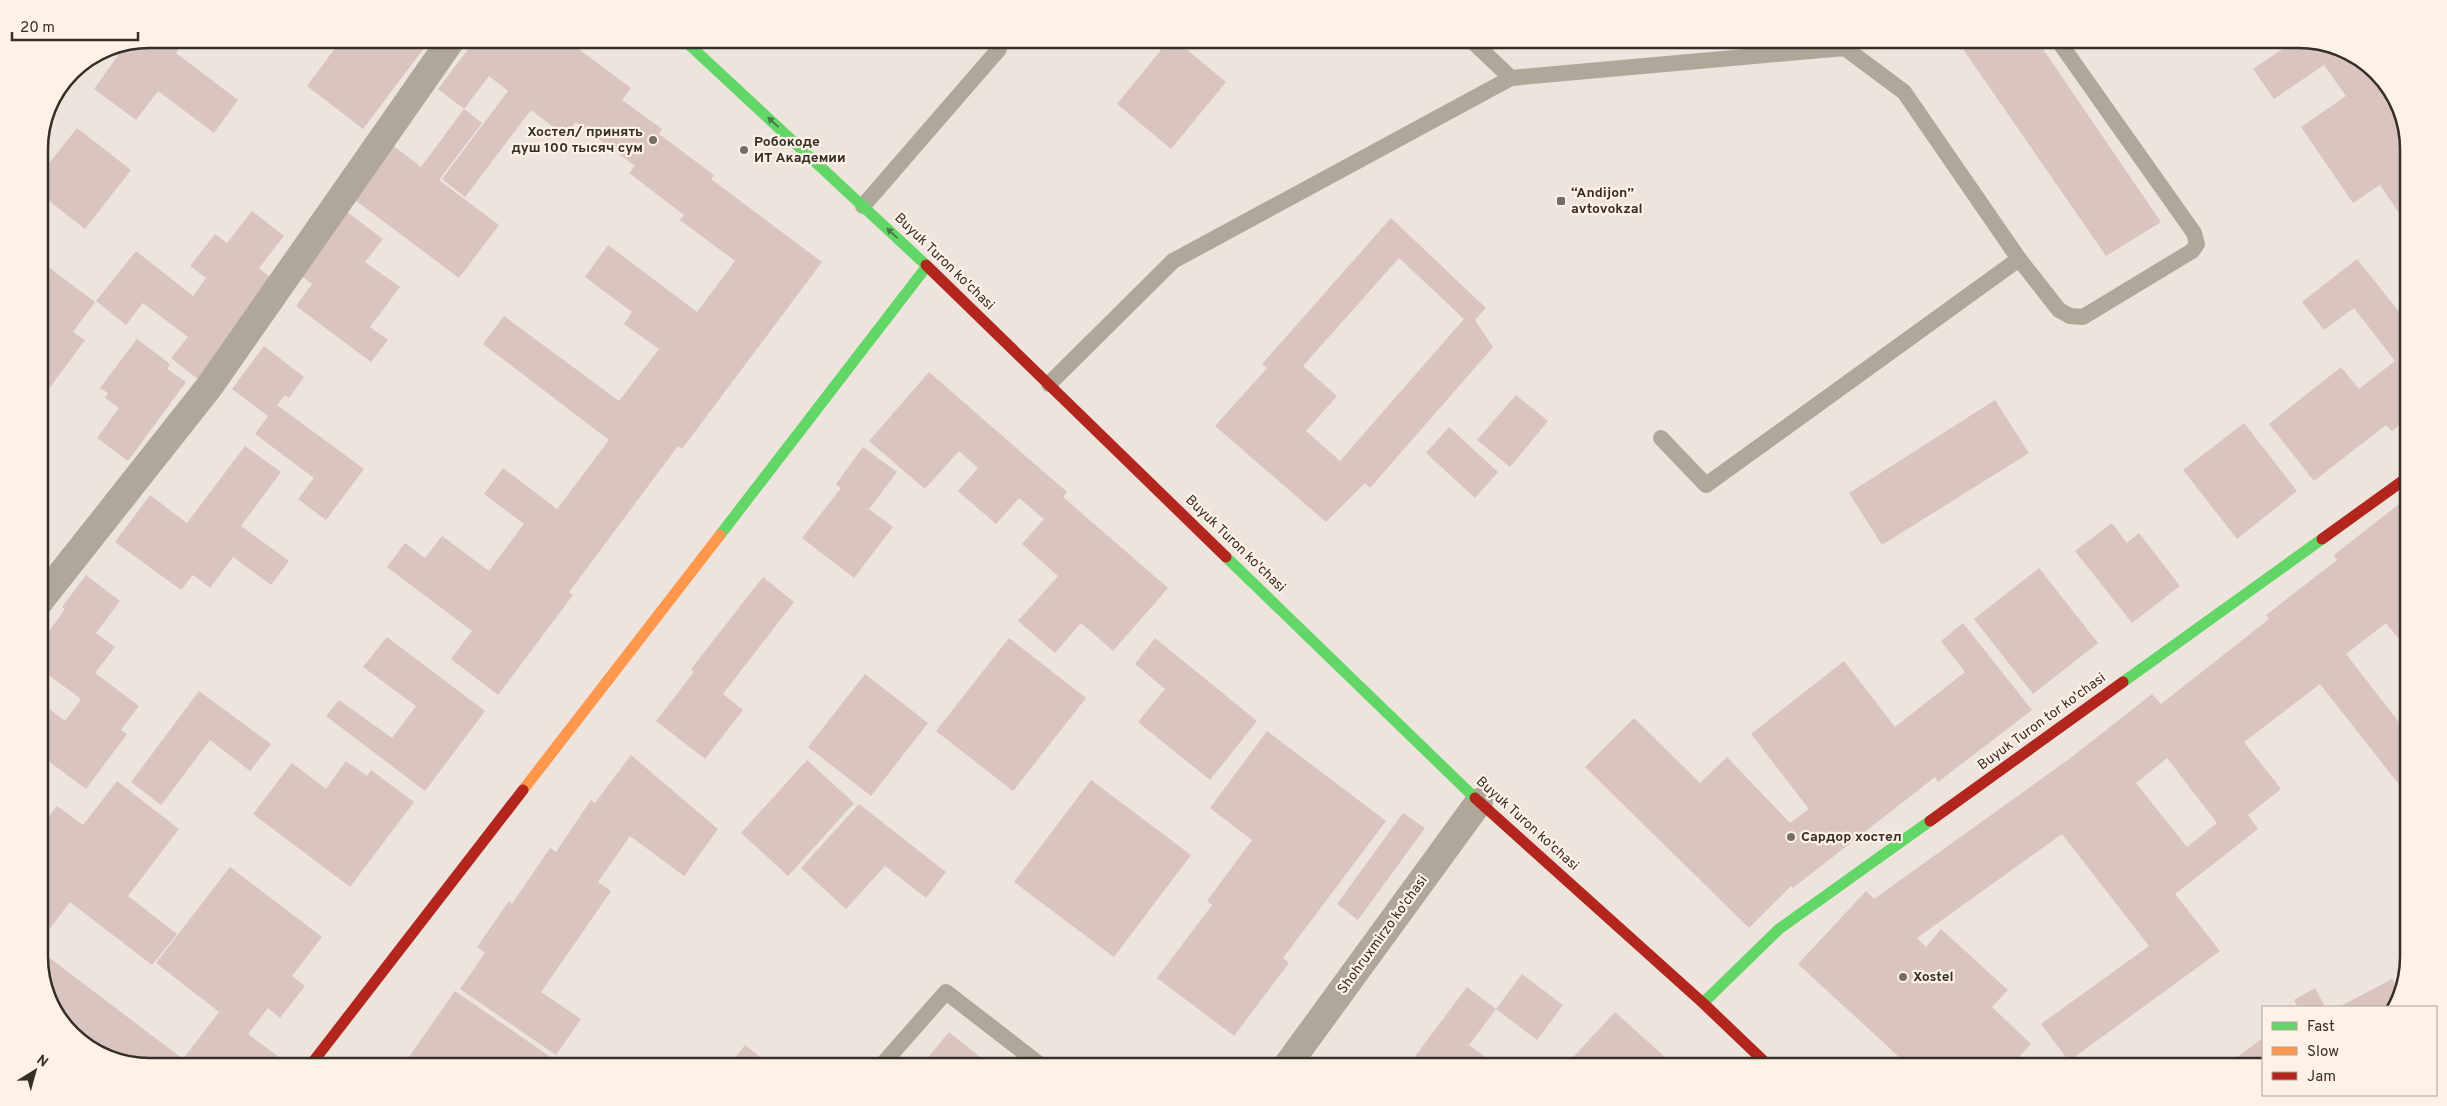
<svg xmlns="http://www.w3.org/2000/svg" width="2447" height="1106" viewBox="0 0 2447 1106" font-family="Overpass,sans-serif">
	<rect width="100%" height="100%" fill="#ede4dd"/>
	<!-- building -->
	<path fill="#d9c4bf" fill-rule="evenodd" d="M149,39H186L176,53L238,100L214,133L158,91L136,120L94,89L127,43Z
		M342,39H431L363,129L307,86Z
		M476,39H565L631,88L622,100L662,129L659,134L714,175L711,179L822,262L682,449L678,446L569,592L573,595L498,695L451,659L472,631L387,567L405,543L425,558L442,536L489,571L524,524L484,494L503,468L557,509L609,440L483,344L504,316L619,401L659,349L624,324L632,312L585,277L608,245L697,312L735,261L680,220L684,215L629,173L635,166L576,122L565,136L531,110L465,197L442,179L508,91L489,76L464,109L438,89Z
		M1148,39H1174L1226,82L1171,149L1117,104L1161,50Z
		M1956,39H2036L2161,222L2106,256Z
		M2297,39L2341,47L2390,87L2408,142V226L2380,185L2353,203L2301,127L2346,96L2324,65L2274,99L2253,69Z
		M464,109L482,123L439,180L499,225L459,278L351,197L391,144L421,167Z
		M77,128L131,170L85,229L39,193V176Z
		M343,209L383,239L365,262L400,287L370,327L388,340L371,362L296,306L312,284L296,272Z
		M252,211L284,236L259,268L276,282L199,380L171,358L188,337L143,303L126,325L96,301L136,251L193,296L206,278L190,266L215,234L227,243Z
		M1391,218L1486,308L1475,320L1493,347L1370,488L1365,483L1326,522L1215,426L1267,368L1262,364ZM1399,258L1464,319L1340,461L1306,431L1337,396L1303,366Z
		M2408,235V254L2399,241Z
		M2357,259L2408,323V419L2392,431L2386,425L2314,481L2269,424L2341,367L2359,389L2395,361L2354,308L2324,330L2302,302Z
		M39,260L95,302L73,332L85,340L39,402Z
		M137,339L170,364L167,369L186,382L128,461L97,438L119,408L105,398L108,393L100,388Z
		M264,346L304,377L289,398L285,395L277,405L364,469L326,520L298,499L314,478L255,434L268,416L232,389Z
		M929,372L1067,492L1063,497L1168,588L1113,651L1081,623L1055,653L1018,621L1058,576L1022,544L1044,519L1019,498L996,524L958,491L978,468L959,451L925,489L869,441Z
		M1516,395L1548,421L1510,467L1477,440Z
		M1995,400L2029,453L1882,545L1849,493Z
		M2244,423L2297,491L2237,539L2183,470Z
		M1449,427L1498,472L1475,498L1426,453Z
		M245,446L281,472L241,526L289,561L271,585L233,557L210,588L193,575L181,590L115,542L150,495L187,523Z
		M863,447L897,472L869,509L893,527L854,578L802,538L841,488L836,484Z
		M2408,497V650L2386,623L2346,654L2408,734V796L2320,684L2244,742L2281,789L2248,815L2258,829L2175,894L2220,951L2069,1061L2041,1024L2149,946L2062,834L1917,938L1926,947L1941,929L2008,990L1992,1007L2031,1044L2010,1067H1910L1798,964L1866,891L1874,899L2069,759L2152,694L2161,704L2269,619L2266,615L2337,560L2334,555ZM2167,758L2217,823L2187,847L2136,783Z
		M2112,523L2127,543L2139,533L2180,586L2132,623L2075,551Z
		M2039,568L2098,643L2033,694L1974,619Z
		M86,575L120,601L96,633L115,647L95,673L139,706L121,730L127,734L86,789L39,754V701L65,721L81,699L39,668V645L65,609L62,607Z
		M763,577L794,602L723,694L743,710L705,759L656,721L694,672L691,669Z
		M1963,623L2032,710L1938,782L1935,777L1793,888L1791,886L1749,928L1585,767L1634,718L1700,783L1727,757L1790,823L1809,809L1751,734L1844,661L1895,727L1965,672L1941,641Z
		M387,637L485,711L425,791L326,716L339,700L392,738L416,706L363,667Z
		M1009,638L1086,698L1013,791L936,731Z
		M1155,638L1257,721L1210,780L1138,722L1165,689L1135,664Z
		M865,674L928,723L871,796L808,747Z
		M199,691L271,744L250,771L210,740L161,805L131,782Z
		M1267,731L1386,821L1283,958L1289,963L1234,1036L1157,978L1212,905L1207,901L1252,840L1210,808Z
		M631,755L718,829L684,876L630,836L598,882L611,891L541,992L581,1019L556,1055L460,989L485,953L477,947L509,901L512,904L550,848L556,852L591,800L595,803Z
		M807,760L854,803L788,876L741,833Z
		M346,761L367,776L371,770L414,802L350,887L253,814L292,763L326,789Z
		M1091,780L1191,855L1114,957L1014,882Z
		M117,781L179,829L128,896L177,934L152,965L70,902L39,943V829L57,806L83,825Z
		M859,804L946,872L926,898L885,866L846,909L801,868Z
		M1403,813L1425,828L1358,920L1337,904Z
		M230,867L322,937L292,976L305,986L280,1018L268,1008L248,1034L283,1060L278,1067H239L232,1062L228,1067H149L106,1059L57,1019L39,965V950L183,1059L219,1012L156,963Z
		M1522,974L1563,1005L1537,1040L1496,1009Z
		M2392,979L2401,995L2394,1007H2339Z
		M1467,987L1496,1009L1469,1045L1499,1067H1407Z
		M2315,988L2325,1007H2298L2294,1000Z
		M455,991L565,1067H402Z
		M1615,1012L1676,1067H1564Z
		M949,1032L992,1067H920Z
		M2263,1038V1067H2224Z
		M745,1045L773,1067H728Z
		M2032,1057L2042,1067H2022Z"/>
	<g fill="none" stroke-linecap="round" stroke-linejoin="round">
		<!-- lane -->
		<path stroke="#afa89a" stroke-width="16" d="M1511,78L1845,48L1904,92L2019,259L2059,310L2070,316L2083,317L2192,251L2197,244L2194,233L2057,39
			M863,206L999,49
			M1049,384L1173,261L1511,78L1470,39
			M1661,438L1706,485L2019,259
			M880,1067L946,992L1043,1067"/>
		<!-- street -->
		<path stroke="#afa89a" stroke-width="28" d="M39,602L209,387L452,39
			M1286,1067L1479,802"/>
		<!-- fast -->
		<path stroke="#63d668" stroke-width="11" d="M683,39L926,265
			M720,535L927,266
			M1226,557L1475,798
			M2123,682L2322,539
			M1703,1003L1779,929L1930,821"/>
		<!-- slow -->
		<path stroke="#ff974d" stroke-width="11" d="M523,790L720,535"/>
		<!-- jam -->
		<path stroke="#b3261e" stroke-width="11" d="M926,265L1226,557
			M2322,539L2408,477
			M1475,798L1703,1003L1770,1067
			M1930,821L2123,682
			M309,1067L523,790"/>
	</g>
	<!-- one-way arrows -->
	<defs><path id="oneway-solid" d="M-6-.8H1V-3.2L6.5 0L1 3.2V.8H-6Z" transform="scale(1.25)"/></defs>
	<g fill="#4a7a45">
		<use href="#oneway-solid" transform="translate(773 122) rotate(-137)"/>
		<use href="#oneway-solid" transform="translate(892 233) rotate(-137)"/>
	</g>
	<!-- markers -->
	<g fill="#756e68" stroke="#fff1e6" stroke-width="2">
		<circle cx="653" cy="140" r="5"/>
		<circle cx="744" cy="150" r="5"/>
		<rect x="1556" y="196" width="10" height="10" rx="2.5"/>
		<circle cx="1791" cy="837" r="5"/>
		<circle cx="1903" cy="977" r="5"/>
	</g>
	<g text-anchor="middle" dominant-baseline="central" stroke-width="4.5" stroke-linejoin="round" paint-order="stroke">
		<!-- poi labels -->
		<g font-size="14" font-weight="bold" fill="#352f29" stroke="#fff1e6" text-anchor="start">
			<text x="643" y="132" text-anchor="end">Хостел/ принять<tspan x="643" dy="16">душ 100 тысяч сум</tspan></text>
			<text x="754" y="142">Робокоде<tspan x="754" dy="16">ИТ Академии</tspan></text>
			<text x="1571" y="193">“Andijon”<tspan x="1571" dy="16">avtovokzal</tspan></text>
			<text x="1801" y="837">Сардор хостел</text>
			<text x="1913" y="977">Xostel</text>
		</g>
		<!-- street labels -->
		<g font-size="14" fill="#352f29" stroke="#fff1e6">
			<text transform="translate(944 262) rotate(44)">Buyuk Turon ko'chasi</text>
			<text transform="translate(1235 544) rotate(44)">Buyuk Turon ko'chasi</text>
			<text transform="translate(2042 722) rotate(-36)">Buyuk Turon tor ko'chasi</text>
			<text transform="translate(1527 824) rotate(42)">Buyuk Turon ko'chasi</text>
			<text transform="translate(1383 935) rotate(-54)">Shohruxmirzo ko'chasi</text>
		</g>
	</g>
	<!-- crop -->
	<path d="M0 0H2447V1106H0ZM149 48H2299A101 101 0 0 1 2400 149V957A101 101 0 0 1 2299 1058H149A101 101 0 0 1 48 957V149A101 101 0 0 1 149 48Z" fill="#fff1e6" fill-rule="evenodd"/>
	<path fill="none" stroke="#352f29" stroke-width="2.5" d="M149 48H2299A101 101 0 0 1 2400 149V957A101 101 0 0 1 2299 1058H149A101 101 0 0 1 48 957V149A101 101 0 0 1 149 48Z"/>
	<!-- legend -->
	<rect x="2262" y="1006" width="175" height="90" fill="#fff1e6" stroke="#aea39a"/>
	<rect x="2272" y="1022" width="25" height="8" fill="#63d668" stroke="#aea39a"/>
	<text x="2307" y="1031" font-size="15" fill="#352f29">Fast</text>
	<rect x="2272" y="1047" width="25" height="8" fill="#ff974d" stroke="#aea39a"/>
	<text x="2307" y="1056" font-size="15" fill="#352f29">Slow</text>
	<rect x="2272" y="1072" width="25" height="8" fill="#b3261e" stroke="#aea39a"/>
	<text x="2307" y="1081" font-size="15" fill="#352f29">Jam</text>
	<!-- north arrow -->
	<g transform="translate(35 1071) rotate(37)" stroke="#fff1e6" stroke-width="4" paint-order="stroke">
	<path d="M0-4L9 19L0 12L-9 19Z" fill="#352f29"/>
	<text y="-8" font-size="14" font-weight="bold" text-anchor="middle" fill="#352f29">N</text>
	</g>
	<!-- scale -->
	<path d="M12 32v8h126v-8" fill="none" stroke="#352f29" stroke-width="2.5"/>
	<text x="20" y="32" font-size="15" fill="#352f29" stroke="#fff1e6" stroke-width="4" paint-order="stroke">20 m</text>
</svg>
